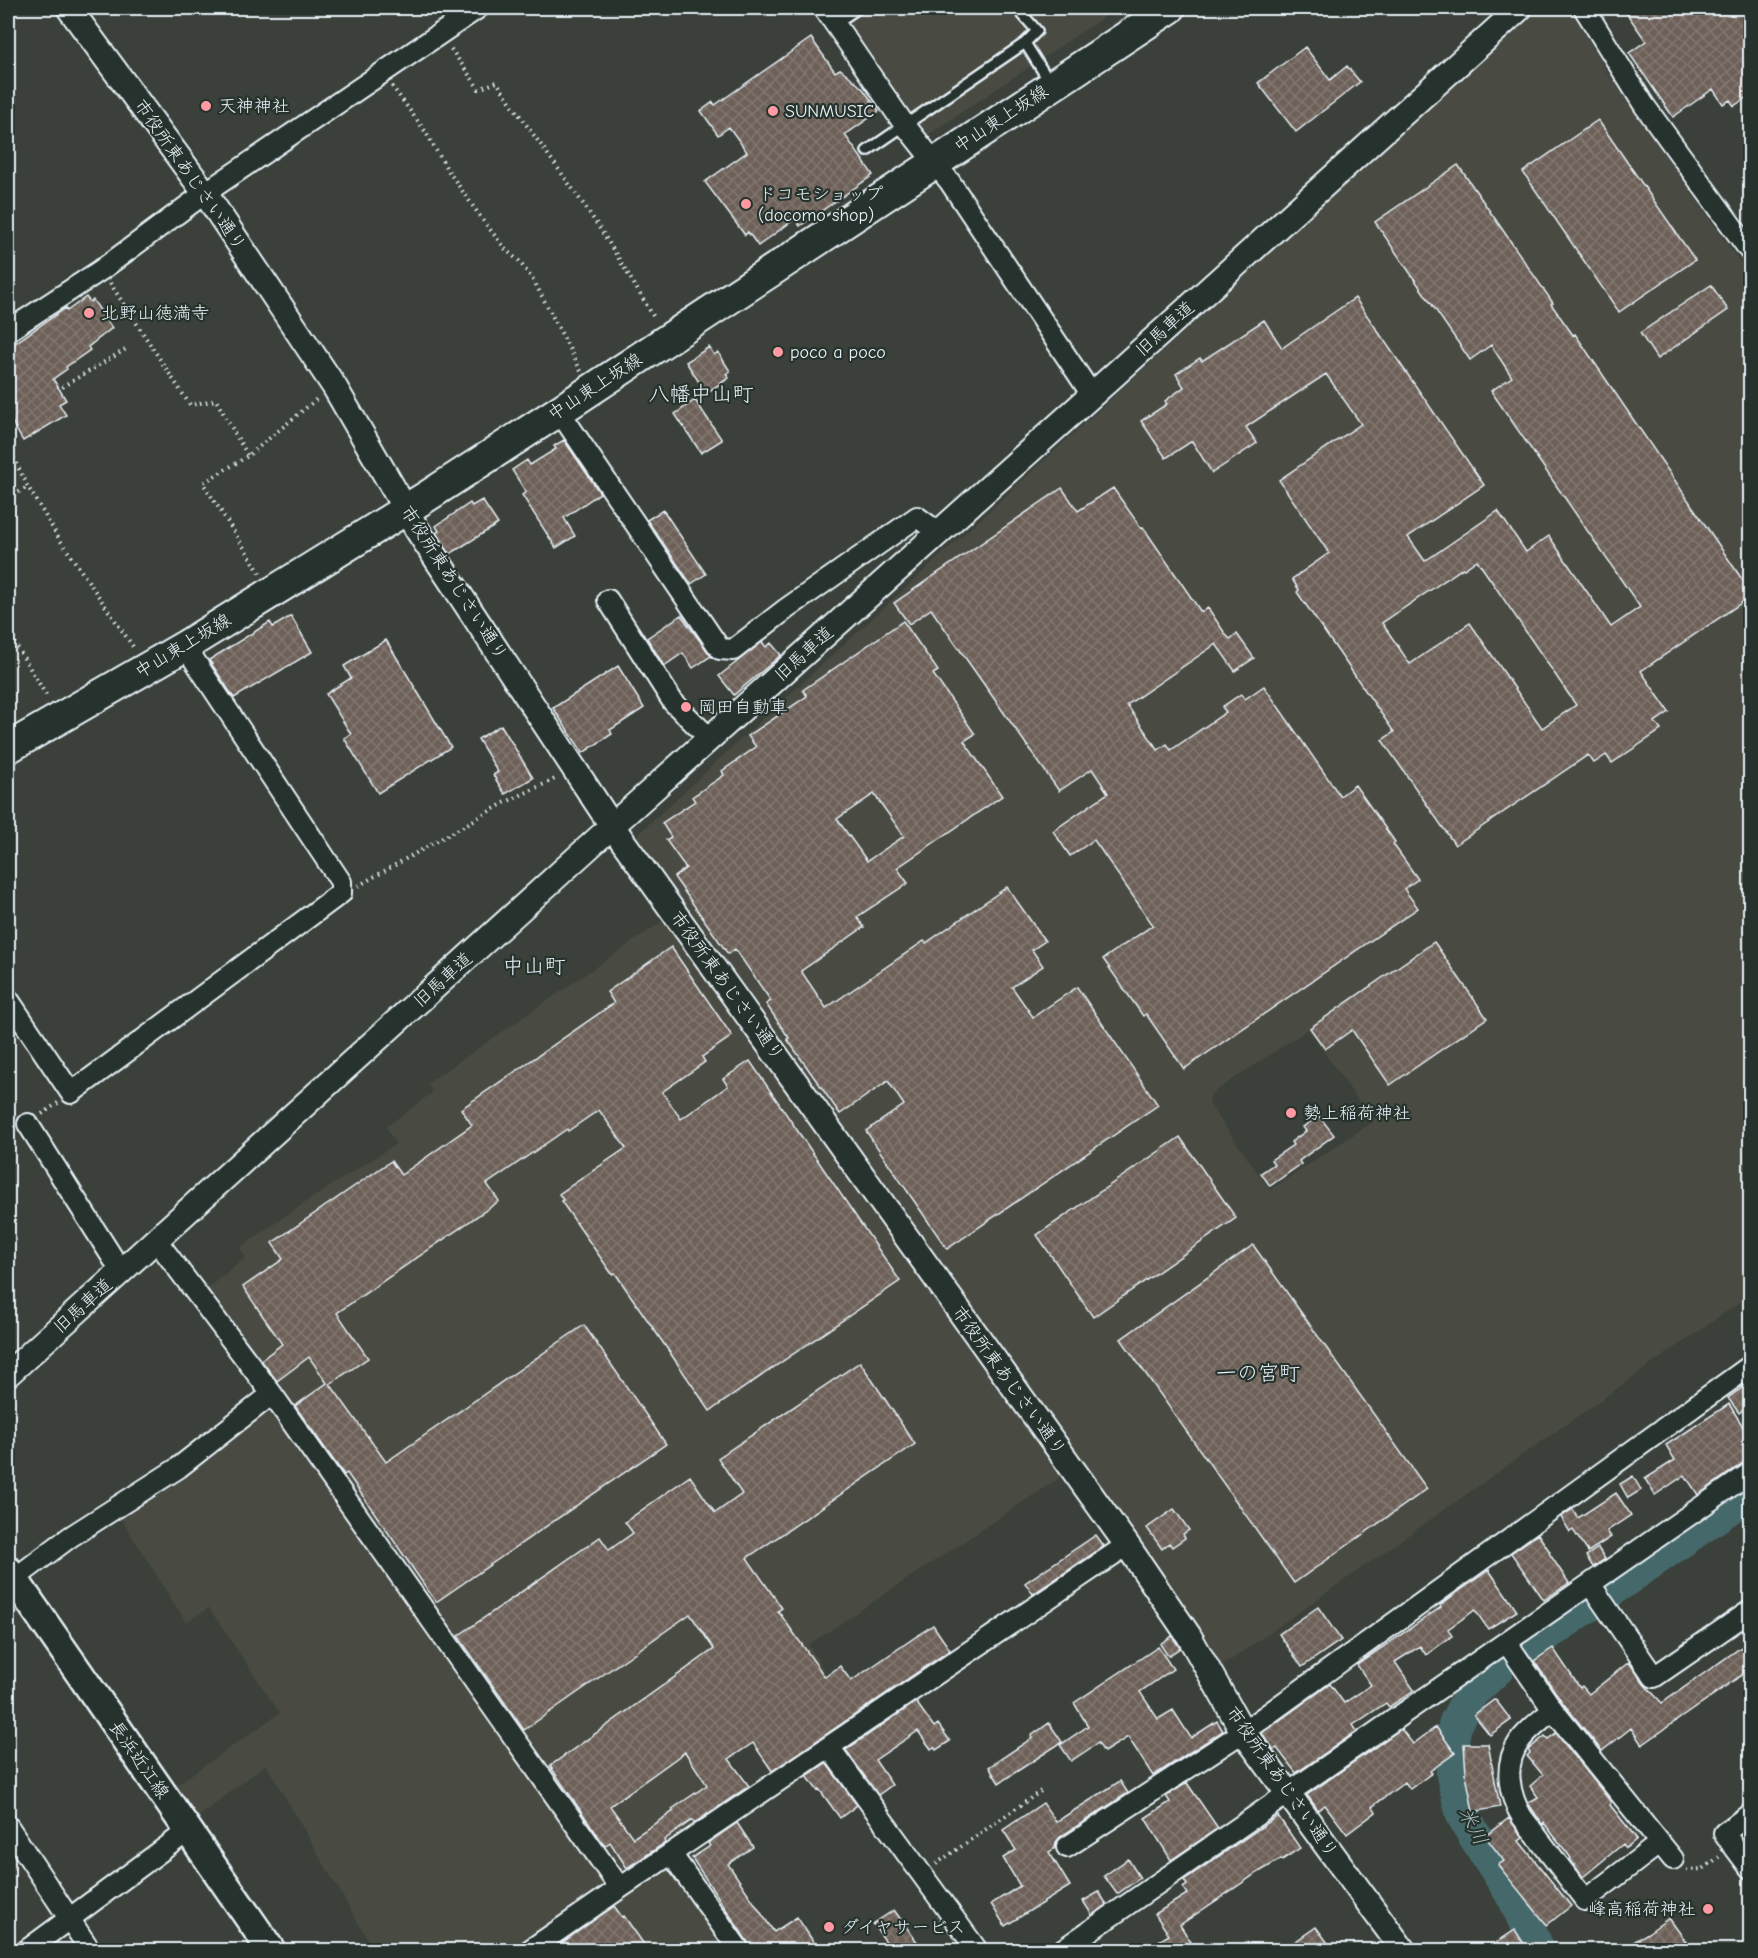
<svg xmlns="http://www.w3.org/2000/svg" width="1758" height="1958" viewBox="0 0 1758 1958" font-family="'Comic Neue','Klee One',sans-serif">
	<defs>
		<pattern id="building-cross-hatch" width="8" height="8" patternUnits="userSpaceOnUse" patternTransform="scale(1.5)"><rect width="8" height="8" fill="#6d6158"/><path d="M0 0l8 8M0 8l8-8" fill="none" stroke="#827871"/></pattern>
	</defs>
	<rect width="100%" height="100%" fill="#3b413a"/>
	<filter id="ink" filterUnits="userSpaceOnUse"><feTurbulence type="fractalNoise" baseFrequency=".0167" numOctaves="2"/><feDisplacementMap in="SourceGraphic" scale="12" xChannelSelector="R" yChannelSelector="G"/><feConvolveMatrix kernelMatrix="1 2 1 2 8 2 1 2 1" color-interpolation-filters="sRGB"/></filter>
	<g filter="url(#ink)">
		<!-- built -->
		<path fill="#4a4b43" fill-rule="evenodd" d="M830,8H1117L926,136Z
			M1536,8H1571L1606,71L1750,276V1295L1222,1666L636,836ZM1308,1029L1373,1122L1270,1190L1209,1104L1211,1094Z
			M663,921L1062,1476L808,1645L823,1668L687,1758L722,1810L620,1878L349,1488L207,1288L246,1258L240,1248L303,1204L396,1144L386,1127L432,1093L428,1083Z
			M270,1407L607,1884L516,1950H374L266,1764L193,1821L172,1788L280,1713L209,1608L186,1622L119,1515Z
			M669,1863L731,1950H550Z"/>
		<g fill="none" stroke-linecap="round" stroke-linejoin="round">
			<!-- river -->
			<path stroke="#45696a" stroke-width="34" d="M1605,1594L1750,1493
				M1528,1647L1592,1603
				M1497,1669L1471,1693L1456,1722L1453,1734V1775L1463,1815L1473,1833L1514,1897L1538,1950"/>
		</g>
		<!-- building -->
		<path fill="url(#building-cross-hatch)" stroke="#e8f1f8" stroke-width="1.5" fill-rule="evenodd" d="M1623,8H1750V95L1734,106L1730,100L1723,104L1713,89L1673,117L1629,53L1646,41Z
			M811,38L835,72L840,69L848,75L863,89L879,111L845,135L873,175L800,226L795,219L758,246L748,232L745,235L705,182L747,152L729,127L718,135L701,111L713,102L715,105Z
			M1305,47L1330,80L1347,66L1360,82L1296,132L1258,83Z
			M1598,120L1695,260L1619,312L1523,172Z
			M1458,165L1553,303L1551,304L1573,335L1575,334L1710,532L1750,591V597L1641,671L1669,712L1655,722L1661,730L1612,763L1606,755L1594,763L1588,755L1455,845L1382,740L1394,732L1297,592L1299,590L1292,579L1329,553L1279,480L1361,424L1326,374L1246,427L1257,443L1212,473L1192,441L1166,458L1141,421L1167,404L1165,401L1184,387L1176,374L1200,358L1202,361L1264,320L1282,348L1355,298L1484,485L1408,537L1425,561L1498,511L1526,552L1549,536L1611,627L1640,607L1491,391L1512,377L1491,345L1470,360L1375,222ZM1477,560L1576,705L1542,728L1470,623L1410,664L1382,623L1463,568L1464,569Z
			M1711,285L1728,310L1657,359L1640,333Z
			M86,297L90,302L93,300L112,328L88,347L90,350L66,367L67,369L53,379L66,400L59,404L66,415L23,441L8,415V348L66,308L67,311Z
			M709,347L714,355L718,352L730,371L726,374L729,378L706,393L686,362Z
			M695,400L722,440L701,453L675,414Z
			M564,440L600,493L564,518L575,536L556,548L522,495L526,492L512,470L527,460L530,465L556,449L554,446Z
			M1062,488L1078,511L1113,488L1141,528L1143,527L1201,612L1208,608L1226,635L1230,639L1237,634L1254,658L1235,671L1216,644L1127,705L1158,750L1167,744L1171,750L1226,712L1222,707L1241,694L1245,699L1264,686L1340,796L1355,785L1395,842L1393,844L1418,879L1404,889L1418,908L1184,1069L1146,1014L1143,1016L1103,959L1153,925L1094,840L1070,856L1053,831L1108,793L1092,769L1059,791L931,609L909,624L894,603Z
			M482,500L498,524L450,554L436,533L439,531L436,526L470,503L472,506Z
			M663,510L706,574L691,584L647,520Z
			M681,615L711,656L693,668L683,653L664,666L647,638Z
			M291,616L312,652L234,698L209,660L270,622L273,627Z
			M903,621L938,671L933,674L975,734L964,741L1002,796L897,868L908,883L857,917L864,927L801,971L826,1008L924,941L926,943L1007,887L1045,941L1032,950L1043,966L1012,987L1033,1017L1077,987L1158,1105L947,1249L866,1131L904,1105L888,1081L840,1114L787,1039L789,1038L766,1004L771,1001L735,949L728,954L674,877L686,868L666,840L671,837L662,823L695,801L692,797L724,775L722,771L756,747L748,736L807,696L803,690ZM874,794L904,836L867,861L837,819Z
			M386,640L451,747L378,793L344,738L351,734L326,694L351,678L344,666Z
			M762,642L766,647L771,643L781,655L734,695L719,676Z
			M618,666L644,708L610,730L612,734L583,753L553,708Z
			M501,725L533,778L505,794L493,775L498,772L478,739Z
			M1434,942L1487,1018L1390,1085L1352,1030L1325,1049L1310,1028Z
			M671,947L732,1036L702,1057L705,1062L662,1092L681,1119L728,1086L723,1079L750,1061L900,1281L710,1411L615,1273L612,1274L561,1201L563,1200L559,1194L626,1148L599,1110L568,1131L567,1129L487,1184L499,1201L337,1313L368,1358L330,1384L386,1462L584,1325L666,1444L436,1602L347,1473L344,1475L295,1406L327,1383L309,1357L277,1381L261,1360L282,1344L243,1287L283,1259L272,1243L391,1161L401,1175L472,1125L461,1109L614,1003L607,992Z
			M1319,1116L1334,1135L1299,1161L1301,1164L1270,1186L1261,1173L1274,1164L1271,1160L1293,1145L1291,1142L1306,1131L1303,1127Z
			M1180,1137L1236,1218L1093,1317L1037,1235Z
			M1253,1245L1427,1489L1294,1583L1121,1339Z
			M860,1362L915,1444L747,1558L782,1608L778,1611L825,1677L840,1666L851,1681L933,1625L950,1650L772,1771L753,1743L729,1759L749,1786L694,1823L692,1820L664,1840L665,1843L627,1868L610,1842L605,1846L550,1766L714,1649L690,1614L524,1730L458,1636L600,1537L609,1550L633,1533L625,1522L690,1476L715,1513L742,1494L718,1458ZM685,1752L707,1785L672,1809L674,1811L633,1838L610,1806Z
			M1750,1382V1405L1739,1413L1728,1398Z
			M1729,1404L1750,1438V1461L1743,1463L1698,1495L1685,1475L1655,1495L1645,1479L1675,1460L1666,1445Z
			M1633,1476L1641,1490L1628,1498L1620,1484Z
			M1616,1493L1631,1515L1607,1531L1611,1537L1588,1552L1573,1530L1570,1532L1561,1517L1573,1509L1578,1518Z
			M1174,1509L1189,1530L1183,1534L1185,1538L1172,1547L1169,1543L1162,1549L1147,1528Z
			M1538,1534L1550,1552L1549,1553L1569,1583L1544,1600L1511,1553Z
			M1096,1535L1104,1546L1033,1594L1025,1583Z
			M1598,1548L1605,1559L1593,1567L1586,1556Z
			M1489,1570L1517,1611L1488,1629L1475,1610L1448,1629L1452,1636L1426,1655L1420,1646L1395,1662L1414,1690L1389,1707L1386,1703L1353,1725L1357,1731L1296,1773L1277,1748L1274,1750L1262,1733L1330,1684L1344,1703L1371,1685L1357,1665L1441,1607L1440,1605Z
			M1318,1607L1341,1640L1302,1667L1279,1634Z
			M1172,1636L1180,1648L1168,1656L1160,1644Z
			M1750,1641V1669L1642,1745L1631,1728L1602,1751L1563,1703L1534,1661L1553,1648L1580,1688L1582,1686L1589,1694L1629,1662L1644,1684L1662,1703Z
			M1158,1647L1173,1669L1140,1692L1158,1719L1173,1710L1191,1738L1217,1721L1223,1731L1153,1776L1128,1737L1104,1752L1098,1743L1071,1761L1060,1745L1088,1726L1074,1703Z
			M1495,1699L1511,1720L1490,1735L1474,1715Z
			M916,1702L934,1727L938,1724L950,1741L936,1750L934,1747L931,1749L918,1731L875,1760L892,1785L878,1795L846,1750Z
			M1049,1723L1062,1742L999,1783L989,1767L1032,1738L1031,1736Z
			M1436,1727L1455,1753L1430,1771L1432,1773L1410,1789L1405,1782L1372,1807L1376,1812L1347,1834L1325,1805L1318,1810L1307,1795L1401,1729L1413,1744Z
			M1556,1733L1611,1802L1610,1805L1637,1839L1626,1848L1623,1844L1583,1877L1570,1859L1571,1858L1544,1823L1542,1824L1528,1803L1538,1797L1530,1786L1543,1775L1527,1756L1530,1753L1528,1750L1545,1736L1548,1739Z
			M1464,1744H1488L1500,1807L1473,1812L1466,1774Z
			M826,1763L857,1805L840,1818L819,1789L817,1790L807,1776Z
			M1120,1781L1128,1793L1060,1837L1056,1842L1055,1848L1049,1852L1070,1886L1005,1926L991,1904L1020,1886L1003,1858L1016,1850L1003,1830L1043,1803L1056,1822Z
			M1187,1783L1218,1828L1171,1860L1145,1818L1170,1802L1166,1796Z
			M1278,1816L1300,1848L1282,1860L1281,1859L1254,1875L1180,1925L1196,1950H1144L1169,1935L1155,1914L1187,1894L1183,1888L1187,1885L1184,1880Z
			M1509,1818L1523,1838L1519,1841L1571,1906L1547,1925L1498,1865L1504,1861L1485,1836Z
			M737,1823L753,1847L728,1864L774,1932L797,1917L819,1950H753L692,1858L710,1846L708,1843Z
			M1128,1859L1140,1878L1117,1894L1104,1876Z
			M1099,1892L1107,1905L1092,1915L1083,1901Z
			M614,1906L622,1917L624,1916L648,1950H552Z
			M894,1910L923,1950H892L873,1924Z
			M1669,1918L1692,1950H1621L1648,1933Z
			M1316,1927L1333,1950H1283Z
			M1515,1930L1528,1950H1485Z"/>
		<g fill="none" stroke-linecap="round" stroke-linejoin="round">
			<defs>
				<path id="service" d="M836,23L858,8
					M1025,43L1049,81
					M867,151L1025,43L1037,31L1017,8"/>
				<path id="minor" d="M824,8L904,124L950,182L1092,395
					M1584,8L1644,105L1750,251
					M8,331L101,270L205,193L478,8
					M559,411L720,649L733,650L786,609L917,517L939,533
					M608,600L673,702L710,739
					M8,999L71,1093L341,893V882L185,646
					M28,1124L121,1271
					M157,1241L272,1394L620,1888L530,1950
					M14,1579L70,1537L178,1468L272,1394
					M1590,1584L1654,1677L1750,1611
					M1507,1643L1553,1710L1673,1859
					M1553,1710C1542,1719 1527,1730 1519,1742C1503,1765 1509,1795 1522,1817L1585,1900L1660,1843
					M829,1747L977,1950
					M1750,1814L1724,1833L1750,1868
					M8,1826L90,1950
					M1067,1847L1243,1732L1750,1366
					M672,1855L739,1950
					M620,1888L1127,1545
					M27,1950L188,1831
					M1062,1950L1750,1473"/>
				<path id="tertiary" d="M69,8L205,193L334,386L418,531L612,826L1127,1545L1189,1636L1243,1732L1403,1950
					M8,1374L612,826L1092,395L1520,8"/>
				<path id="secondary" d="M8,1570L271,1950"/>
				<path id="primary" d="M8,748L185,646L426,497L559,411L1170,8"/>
			</defs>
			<!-- service casing -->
			<use href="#service" stroke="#e8f1f8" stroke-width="14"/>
			<!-- minor casing -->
			<use href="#minor" stroke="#e8f1f8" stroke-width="24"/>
			<!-- tertiary casing -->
			<use href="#tertiary" stroke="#e8f1f8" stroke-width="28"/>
			<!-- secondary casing -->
			<use href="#secondary" stroke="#e8f1f8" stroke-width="32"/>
			<!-- primary casing -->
			<use href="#primary" stroke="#e8f1f8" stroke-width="34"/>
			<!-- path -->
			<path stroke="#e8f1f8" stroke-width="4" stroke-dasharray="1.5 4.5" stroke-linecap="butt" d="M451,49L479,89L497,82C523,122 552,159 579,198C607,237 630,278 655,319
				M392,86L425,131L447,169L482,219L506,250L519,261L534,281L581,371
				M110,283L190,405L216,400L248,456
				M62,387L128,348
				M8,447L28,487L58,537L134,648
				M8,498L28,487
				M260,573L203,483L248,456L319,397
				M8,632L48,698
				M358,886L504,803L557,778
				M42,1114L58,1103
				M936,1864L1041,1791
				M1686,1870L1703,1869L1719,1857"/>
			<!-- service -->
			<use href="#service" stroke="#26332d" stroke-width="9"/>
			<!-- minor -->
			<use href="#minor" stroke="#26332d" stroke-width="20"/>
			<!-- tertiary -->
			<use href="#tertiary" stroke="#26332d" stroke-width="24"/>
			<!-- secondary -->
			<use href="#secondary" stroke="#26332d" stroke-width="27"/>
			<!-- primary -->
			<use href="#primary" stroke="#26332d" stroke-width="30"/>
		</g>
	</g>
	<!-- markers -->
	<g fill="#ff9aa2" stroke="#26332d" stroke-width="2">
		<circle cx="206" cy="106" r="6"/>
		<circle cx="773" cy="111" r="6"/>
		<circle cx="746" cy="204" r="6"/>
		<circle cx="89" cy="313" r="6"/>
		<circle cx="778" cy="352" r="6"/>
		<circle cx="686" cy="707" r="6"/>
		<circle cx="1291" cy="1113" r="6"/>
		<circle cx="1708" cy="1909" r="6"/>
		<circle cx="829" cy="1927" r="6"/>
	</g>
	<g text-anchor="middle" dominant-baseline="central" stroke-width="4.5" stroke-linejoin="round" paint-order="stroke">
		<!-- poi labels -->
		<g font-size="18" fill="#e8f1f8" stroke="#26332d" text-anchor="start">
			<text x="218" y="106">天神神社</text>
			<text x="785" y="111">SUNMUSIC</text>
			<text x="758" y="194">ドコモショップ<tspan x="758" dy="21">(docomo shop)</tspan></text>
			<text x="101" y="313">北野山徳満寺</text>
			<text x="790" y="352">poco a poco</text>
			<text x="698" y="707">岡田自動車</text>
			<text x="1303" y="1113">勢上稲荷神社</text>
			<text x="1696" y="1909" text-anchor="end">峰高稲荷神社</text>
			<text x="841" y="1927">ダイヤサービス</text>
		</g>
		<!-- street labels -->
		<g font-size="18" fill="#e8f1f8" stroke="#26332d">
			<text transform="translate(1001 119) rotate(-33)">中山東上坂線</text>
			<text transform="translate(190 175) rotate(55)">市役所東あじさい通り</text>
			<text transform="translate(1165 329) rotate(-42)">旧馬車道</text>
			<text transform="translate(595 387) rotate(-33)">中山東上坂線</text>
			<text transform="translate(454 583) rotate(57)">市役所東あじさい通り</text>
			<text transform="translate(183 646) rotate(-31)">中山東上坂線</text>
			<text transform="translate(804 654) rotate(-42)">旧馬車道</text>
			<text transform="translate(443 980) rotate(-42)">旧馬車道</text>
			<text transform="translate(727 986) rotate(54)">市役所東あじさい通り</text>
			<text transform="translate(83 1306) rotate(-42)">旧馬車道</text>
			<text transform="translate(1009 1381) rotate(54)">市役所東あじさい通り</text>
			<text transform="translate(139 1760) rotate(55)">長浜近江線</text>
			<text transform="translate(1282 1782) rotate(55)">市役所東あじさい通り</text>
		</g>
		<!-- water labels -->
		<g font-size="20" font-style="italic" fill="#a7bbbf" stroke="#26332d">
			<text transform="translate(1473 1826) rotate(63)">米川</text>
		</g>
		<!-- quarter labels -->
		<g font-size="21" fill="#e8f1f8" stroke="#26332d">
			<text x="701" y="394">八幡中山町</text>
			<text x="534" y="966">中山町</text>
			<text x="1258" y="1373">一の宮町</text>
		</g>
	</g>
	<!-- margin -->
	<rect width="1758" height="1958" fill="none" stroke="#26332d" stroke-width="30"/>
	<rect x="15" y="15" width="1728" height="1928" fill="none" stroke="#e8f1f8" stroke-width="2" filter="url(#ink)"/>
</svg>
